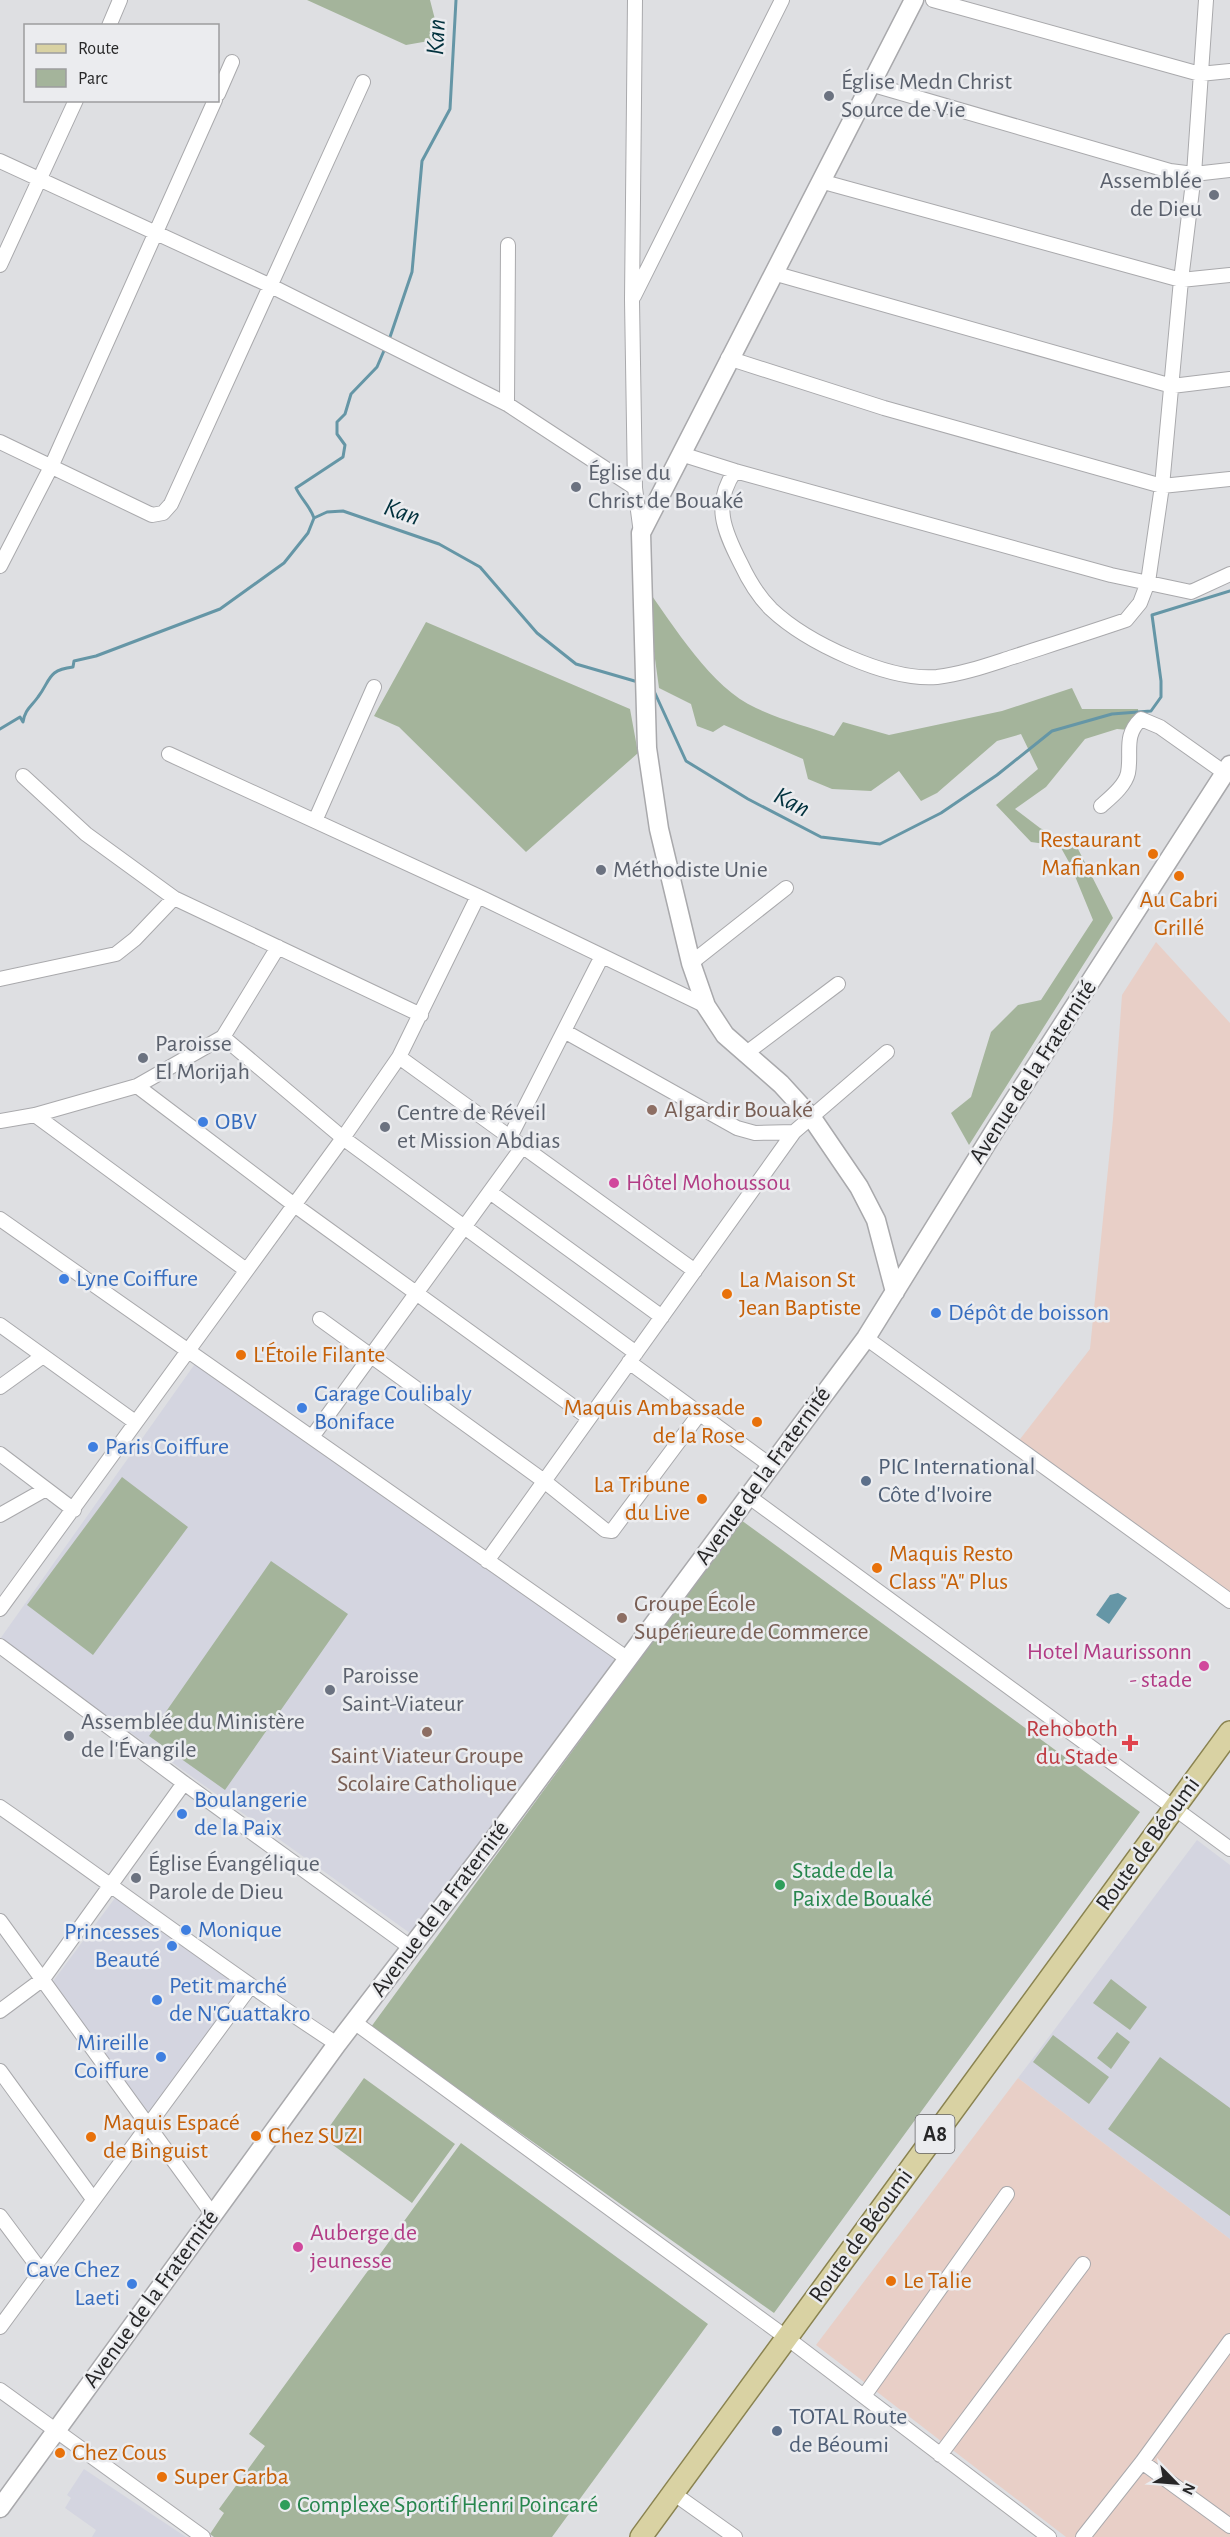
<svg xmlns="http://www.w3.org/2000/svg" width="1230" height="2537" viewBox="0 0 1230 2537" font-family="'Alegreya Sans',sans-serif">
	<rect width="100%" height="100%" fill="#dedfe2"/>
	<!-- built -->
	<path fill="#d4d5e0" d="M197,1361L616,1660L414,1936L0,1639Z
		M1197,1840L1230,1865V2239L1018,2078Z
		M115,1898L245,1988L149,2117L51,1984Z
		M84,2469L186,2537H92L96,2530L65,2508L71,2498L67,2495Z"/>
	<!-- industrial -->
	<path fill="#e8cfc7" d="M1156,942L1230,1023V1595L1017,1443L1090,1349L1113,1119L1122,995Z
		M1018,2078L1230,2239V2537H1066L816,2345Z"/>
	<!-- green -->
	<path fill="#a4b49b" d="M307,0H430L440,39L406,45Z
		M645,586C674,626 711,688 756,708C781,720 809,727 834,736L843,722L889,735L1002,711L1072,688L1082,709H1138L1140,731L1117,729L1085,739L1046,787L1015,809L1040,828L1077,847L1113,918L969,1145L951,1113L971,1097L991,1032L1018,1005L1041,1000L1093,920L1070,864L1060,846L1031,842L996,805L1038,769L1021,734L997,741L937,793L921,801L899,771L871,791L832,789L808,779L803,759L724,725L713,732L697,726L691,704L659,688Z
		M426,622L630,709L638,753L526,852L399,727L374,716Z
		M122,1477L188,1527L93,1655L27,1605Z
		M741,1520L1140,1812L774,2313L371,2027Z
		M271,1561L348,1614L225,1790L149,1736Z
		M1111,1979L1147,2007L1130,2030L1093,2003Z
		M1117,2032L1130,2042L1111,2069L1097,2058Z
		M1053,2035L1109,2077L1089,2104L1033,2062Z
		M1160,2057L1230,2108V2216L1108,2129Z
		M364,2078L455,2144L412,2203L322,2137Z
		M461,2143L708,2324L552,2537H214L210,2534L224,2513L219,2509L265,2446L249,2434Z"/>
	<!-- water -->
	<path fill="#6596a6" d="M1118,1593L1127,1598L1109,1624L1096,1615L1110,1595Z"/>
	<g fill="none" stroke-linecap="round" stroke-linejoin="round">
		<!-- stream -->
		<path stroke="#6596a6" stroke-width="3" d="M389,340L412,272L422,161L450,109L456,0
			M314,518L327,512L343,511L439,544L480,567L537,633L576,664L638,682
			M654,691L686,761L748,799L821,837L880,844L941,813L997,775L1052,731L1112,714L1151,711L1161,697V681L1152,615L1230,591
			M0,729L20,717L23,722C25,709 31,707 38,697C51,680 47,670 73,667L74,661L96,656L220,609L284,563L308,533L314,518C310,506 301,499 296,488L343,457L345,445L337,434V422L345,414L351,394L377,367L386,346"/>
		<defs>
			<path id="street" d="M635,0L632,300L635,488L641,533
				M933,0L1200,74L1230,71
				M109,26L120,0
				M870,84L1170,171L1194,174L1230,170
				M218,94L232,62
				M0,161L271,286L507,404L635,488
				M820,181L1181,280L1230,275
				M0,265L76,100
				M773,273L1172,386L1230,379
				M634,296L782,0
				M728,358L884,408L1162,486L1230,479
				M507,404L508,245
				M0,442L152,515L163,513L171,504L363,82
				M681,454L735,471L1111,575L1191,592L1230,574
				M735,471C712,504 724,531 741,564C749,581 758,596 771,609C807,643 888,681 937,677C963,674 988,665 1013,657C1050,645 1088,633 1126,620L1140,603L1148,582L1162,486L1181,280L1194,174L1206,0
				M0,566L51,467L215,100
				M169,754L478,896L706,1006
				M23,776L86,834L174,898L421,1015
				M1101,806C1111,797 1125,786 1128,773C1132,752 1123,736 1141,719L1160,727L1225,773
				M315,821L374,687
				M691,963L786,888
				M0,979L116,954L135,939L174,898
				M564,1031L737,1128L755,1133L794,1132
				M223,1037L343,1138L636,1353
				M745,1054L838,984
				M399,1057L695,1271
				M137,1086L293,1204L589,1418
				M35,1115L246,1270
				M0,1121L35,1115L137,1086L223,1037L278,947
				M510,1137L601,958
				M490,1192L662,1317
				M0,1219L628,1659
				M320,1319L544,1481L605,1530L612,1531L700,1413
				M0,1325L135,1422
				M866,1338L1230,1601
				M629,1362L770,1465
				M0,1387L43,1356
				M312,1437L523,1146
				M0,1454L74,1510
				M748,1496L1230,1849
				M0,1515L46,1489
				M487,1561L794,1132L887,1052
				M0,1609L343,1138L399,1057L478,896
				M0,1646L184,1783L410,1947
				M0,1807C113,1885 222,1969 337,2044
				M0,1921L213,2215
				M0,2011L43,1979L184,1783
				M354,2022L787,2338L1049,2537
				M0,2071L93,2199
				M0,2216L41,2271
				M0,2327L250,1987
				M0,2390L203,2537
				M864,2396L1007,2194
				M940,2455L1083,2264
				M1142,2462L1230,2526
				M673,2493L735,2537
				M1083,2537L1142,2462L1230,2341"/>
			<path id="secondary" d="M895,1292L876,1220L859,1187L812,1118L781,1084L725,1035L706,1006L691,963L659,829L647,748L641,533L914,0
				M0,2508L337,2044L483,1854L866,1338L998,1125L1230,765"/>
			<path id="primary" d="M641,2537L1230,1732"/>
		</defs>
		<!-- street casing -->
		<use href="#street" stroke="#a9a9ac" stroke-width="16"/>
		<!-- secondary casing -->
		<use href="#secondary" stroke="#a9a9ac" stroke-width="21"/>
		<!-- primary casing -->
		<use href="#primary" stroke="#8a8350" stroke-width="24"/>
		<!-- street -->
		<use href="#street" stroke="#fff" stroke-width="14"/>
		<!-- secondary -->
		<use href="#secondary" stroke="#fff" stroke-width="18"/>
		<!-- primary -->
		<use href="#primary" stroke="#d9d2a3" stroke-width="21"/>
	</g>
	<!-- markers -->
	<g fill="#6b7280" stroke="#ebecef" stroke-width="2">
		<circle cx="829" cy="96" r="6"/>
		<circle cx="1214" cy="195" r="6"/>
		<circle cx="576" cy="487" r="6"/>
		<circle cx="601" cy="870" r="6"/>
		<circle cx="143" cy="1058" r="6"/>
		<circle cx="385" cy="1127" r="6"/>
		<circle cx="330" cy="1690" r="6"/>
		<circle cx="69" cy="1736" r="6"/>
		<circle cx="136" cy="1878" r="6"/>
	</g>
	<g fill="#e8710a" stroke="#ebecef" stroke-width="2">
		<circle cx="1153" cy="854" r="6"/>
		<circle cx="1179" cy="876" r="6"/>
		<circle cx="727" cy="1294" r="6"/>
		<circle cx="241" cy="1355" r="6"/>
		<circle cx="757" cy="1422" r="6"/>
		<circle cx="702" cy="1499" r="6"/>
		<circle cx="877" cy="1568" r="6"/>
		<circle cx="256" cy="2136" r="6"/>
		<circle cx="91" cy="2137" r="6"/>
		<circle cx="891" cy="2281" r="6"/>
		<circle cx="60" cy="2453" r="6"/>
		<circle cx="162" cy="2477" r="6"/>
	</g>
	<g fill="#8d6e63" stroke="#ebecef" stroke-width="2">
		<circle cx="652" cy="1110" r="6"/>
		<circle cx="622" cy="1618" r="6"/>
		<circle cx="427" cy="1732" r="6"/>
	</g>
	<g fill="#3f7fe0" stroke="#ebecef" stroke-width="2">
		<circle cx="203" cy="1122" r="6"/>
		<circle cx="64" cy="1279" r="6"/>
		<circle cx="936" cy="1313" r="6"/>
		<circle cx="302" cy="1408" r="6"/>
		<circle cx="93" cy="1447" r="6"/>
		<circle cx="182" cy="1814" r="6"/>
		<circle cx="186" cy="1930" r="6"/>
		<circle cx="172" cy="1946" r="6"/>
		<circle cx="157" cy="2000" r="6"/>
		<circle cx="161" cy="2057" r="6"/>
		<circle cx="132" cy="2284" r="6"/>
	</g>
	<g fill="#d1479c" stroke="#ebecef" stroke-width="2">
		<circle cx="614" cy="1183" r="6"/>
		<circle cx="1204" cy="1666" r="6"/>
		<circle cx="298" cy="2247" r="6"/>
	</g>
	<g fill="#5c6f8a" stroke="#ebecef" stroke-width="2">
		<circle cx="866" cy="1481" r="6"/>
		<circle cx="777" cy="2431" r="6"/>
	</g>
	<path fill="#e0444e" stroke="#ebecef" stroke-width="2" d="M1127 1734h6v6h6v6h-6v6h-6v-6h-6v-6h6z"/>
	<g fill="#2e9e5b" stroke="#ebecef" stroke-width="2">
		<circle cx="780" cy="1885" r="6"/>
		<circle cx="285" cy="2505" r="6"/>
	</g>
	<g text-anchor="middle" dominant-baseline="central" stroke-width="5" stroke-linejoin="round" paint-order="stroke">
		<!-- shield labels -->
		<rect fill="#ebecef" stroke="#626264" stroke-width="1.5" x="915.5" y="2115" width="39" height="38" rx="4.5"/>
		<g font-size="22" font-weight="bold" fill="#272728">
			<text x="935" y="2134">A8</text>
		</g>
		<!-- worship labels -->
		<g font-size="24" fill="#5b616d" stroke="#ebecef" text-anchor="start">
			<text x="841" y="82">Église Medn Christ<tspan x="841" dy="28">Source de Vie</tspan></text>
			<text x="1202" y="181" text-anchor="end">Assemblée<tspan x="1202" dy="28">de Dieu</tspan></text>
			<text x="588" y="473">Église du<tspan x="588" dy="28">Christ de Bouaké</tspan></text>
			<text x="613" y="870">Méthodiste Unie</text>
			<text x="155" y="1044">Paroisse<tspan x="155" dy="28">El Morijah</tspan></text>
			<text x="397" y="1113">Centre de Réveil<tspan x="397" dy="28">et Mission Abdias</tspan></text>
			<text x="342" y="1676">Paroisse<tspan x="342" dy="28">Saint-Viateur</tspan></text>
			<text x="81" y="1722">Assemblée du Ministère<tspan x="81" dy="28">de l'Évangile</tspan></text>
			<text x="148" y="1864">Église Évangélique<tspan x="148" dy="28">Parole de Dieu</tspan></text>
		</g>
		<!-- food labels -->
		<g font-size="24" fill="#c56008" stroke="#ebecef" text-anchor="start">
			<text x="1141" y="840" text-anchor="end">Restaurant<tspan x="1141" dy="28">Mafiankan</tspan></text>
			<text x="1179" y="900" text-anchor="middle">Au Cabri<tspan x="1179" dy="28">Grillé</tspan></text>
			<text x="739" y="1280">La Maison St<tspan x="739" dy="28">Jean Baptiste</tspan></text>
			<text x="253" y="1355">L'Étoile Filante</text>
			<text x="745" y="1408" text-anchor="end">Maquis Ambassade<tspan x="745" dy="28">de la Rose</tspan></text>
			<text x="690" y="1485" text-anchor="end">La Tribune<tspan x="690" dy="28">du Live</tspan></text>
			<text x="889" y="1554">Maquis Resto<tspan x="889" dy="28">Class "A" Plus</tspan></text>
			<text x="103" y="2123">Maquis Espacé<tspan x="103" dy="28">de Binguist</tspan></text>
			<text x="268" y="2136">Chez SUZI</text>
			<text x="903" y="2281">Le Talie</text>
			<text x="72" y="2453">Chez Cous</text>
			<text x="174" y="2477">Super Garba</text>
		</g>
		<!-- street labels -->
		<g font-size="24" fill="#272728" stroke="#ebecef">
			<text transform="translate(1033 1072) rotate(-57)">Avenue de la Fraternité</text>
			<text transform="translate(763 1476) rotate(-54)">Avenue de la Fraternité</text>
			<text transform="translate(1148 1844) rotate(-54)">Route de Béoumi</text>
			<text transform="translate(440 1909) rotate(-53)">Avenue de la Fraternité</text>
			<text transform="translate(861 2236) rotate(-54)">Route de Béoumi</text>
			<text transform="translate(151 2299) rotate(-54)">Avenue de la Fraternité</text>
		</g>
		<!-- education labels -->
		<g font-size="24" fill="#785e54" stroke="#ebecef" text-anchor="start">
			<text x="664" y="1110">Algardir Bouaké</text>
			<text x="634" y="1604">Groupe École<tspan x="634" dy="28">Supérieure de Commerce</tspan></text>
			<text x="427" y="1756" text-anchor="middle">Saint Viateur Groupe<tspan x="427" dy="28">Scolaire Catholique</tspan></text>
		</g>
		<!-- shop labels -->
		<g font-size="24" fill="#366cbe" stroke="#ebecef" text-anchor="start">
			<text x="215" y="1122">OBV</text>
			<text x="76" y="1279">Lyne Coiffure</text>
			<text x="948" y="1313">Dépôt de boisson</text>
			<text x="314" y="1394">Garage Coulibaly<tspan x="314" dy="28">Boniface</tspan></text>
			<text x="105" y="1447">Paris Coiffure</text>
			<text x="194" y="1800">Boulangerie<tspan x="194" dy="28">de la Paix</tspan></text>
			<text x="198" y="1930">Monique</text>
			<text x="160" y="1932" text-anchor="end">Princesses<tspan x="160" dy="28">Beauté</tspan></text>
			<text x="169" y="1986">Petit marché<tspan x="169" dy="28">de N'Guattakro</tspan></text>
			<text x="149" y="2043" text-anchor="end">Mireille<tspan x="149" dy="28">Coiffure</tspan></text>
			<text x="120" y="2270" text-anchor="end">Cave Chez<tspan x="120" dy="28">Laeti</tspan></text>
		</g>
		<!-- hotel labels -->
		<g font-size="24" fill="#b23c85" stroke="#ebecef" text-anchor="start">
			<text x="626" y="1183">Hôtel Mohoussou</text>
			<text x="1192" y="1652" text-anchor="end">Hotel Maurissonn<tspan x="1192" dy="28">- stade</tspan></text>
			<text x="310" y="2233">Auberge de<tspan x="310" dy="28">jeunesse</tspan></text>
		</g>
		<!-- service labels -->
		<g font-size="24" fill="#4e5e75" stroke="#ebecef" text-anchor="start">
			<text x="878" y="1467">PIC International<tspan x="878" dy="28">Côte d'Ivoire</tspan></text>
			<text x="789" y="2417">TOTAL Route<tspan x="789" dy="28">de Béoumi</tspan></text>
		</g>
		<!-- health labels -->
		<g font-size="24" fill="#be3a42" stroke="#ebecef" text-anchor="end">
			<text x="1118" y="1729">Rehoboth<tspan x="1118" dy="28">du Stade</tspan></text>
		</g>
		<!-- leisure labels -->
		<g font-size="24" fill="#27864d" stroke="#ebecef" text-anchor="start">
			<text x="792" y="1871">Stade de la<tspan x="792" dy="28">Paix de Bouaké</tspan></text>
			<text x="297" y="2505">Complexe Sportif Henri Poincaré</text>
		</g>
		<!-- water labels -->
		<g font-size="26" font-style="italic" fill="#02323e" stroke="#ebecef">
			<text transform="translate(436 37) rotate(-87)">Kan</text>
			<text transform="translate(402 512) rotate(19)">Kan</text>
			<text transform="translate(792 802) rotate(27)">Kan</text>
		</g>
	</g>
	<!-- legend -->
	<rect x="24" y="24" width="195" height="78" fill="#ebecef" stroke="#9d9d9f" stroke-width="1.5"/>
	<rect x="36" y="44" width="30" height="9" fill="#d9d2a3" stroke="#9d9d9f" stroke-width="1.5"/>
	<text x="78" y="54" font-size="18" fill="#272728">Route</text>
	<rect x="36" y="69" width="30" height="18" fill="#a4b49b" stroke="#9d9d9f" stroke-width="1.5"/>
	<text x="78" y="84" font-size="18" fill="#272728">Parc</text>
	<!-- north arrow -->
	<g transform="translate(1176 2483) rotate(115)" stroke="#ebecef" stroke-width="4.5" paint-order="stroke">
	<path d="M0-4.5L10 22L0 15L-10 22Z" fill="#272728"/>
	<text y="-9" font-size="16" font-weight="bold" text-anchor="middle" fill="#272728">N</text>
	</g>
</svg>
